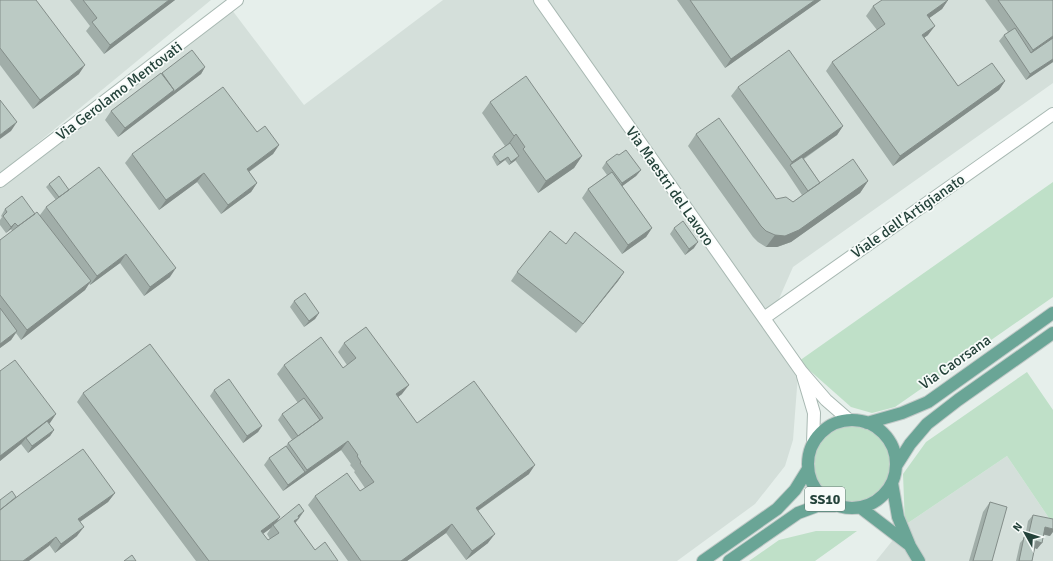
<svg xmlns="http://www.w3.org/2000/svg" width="1053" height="561" viewBox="0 0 1053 561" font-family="Signika,sans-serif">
	<rect width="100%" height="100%" fill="#e6efeb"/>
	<!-- built -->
	<path fill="#d4dfda" d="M0,0H211L0,174Z
		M443,0H1053V83L793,267L771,317L799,361L793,440L785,466L755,504L677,561H0V184L232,10L304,105Z
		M1007,456L1053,524V561H876L905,525Z"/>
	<!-- green -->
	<path fill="#bfe0c8" d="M1053,182V297L895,407L872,413L851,407L799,361Z
		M1027,372L1053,410V524L1007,456L905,525L903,474L926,442Z
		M813 464a39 39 0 1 1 78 0a39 39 0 1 1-78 0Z
		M816,531H857L815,561H749L779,540Z"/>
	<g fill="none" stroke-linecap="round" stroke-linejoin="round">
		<defs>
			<path id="minor" d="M540,0L801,371L826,400L849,420
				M0,181L237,0
				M764,318L1053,114
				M803,376L814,413L813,443"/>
			<path id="major" d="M808 464a44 44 0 1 1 88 0a44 44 0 1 1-88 0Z
				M867,423L902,413L928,402L1053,313
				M896,466L910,444L927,424L958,400L1053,333
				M892,483L898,517L910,546L919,561
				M861,508L908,544
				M703,561L777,509L795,490L808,469
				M729,561L798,513L817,506H835"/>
		</defs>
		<!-- minor casing -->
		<use href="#minor" stroke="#a8b8b2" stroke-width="14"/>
		<!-- major casing -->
		<use href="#major" stroke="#c2cac8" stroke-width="14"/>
		<!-- minor -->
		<use href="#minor" stroke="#fff" stroke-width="12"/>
		<!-- major -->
		<use href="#major" stroke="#6aa596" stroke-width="12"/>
	</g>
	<!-- wall -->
	<path fill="#a1aea9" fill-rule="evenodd" d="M0,0L79,74L33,109L0,65Z
		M70,0H175L104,54L86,31L90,26Z
		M677,0H821L725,68Z
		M948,0L942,9L929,18L928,35L924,38L958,86L1005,81L999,90L893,166L826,71L832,62L877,30L866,16L873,6Z
		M985,0H1053V62L1026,80L999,41L1004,35L1008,32Z
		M205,67L201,74L118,137L105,120L111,111L162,73Z
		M738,87L843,126L837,135L804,159L820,183L868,181L860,193L791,242L777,247H766L758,242L753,237L688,146L696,134L776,199L793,202L802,195L786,171L731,96Z
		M490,102L582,156L574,168L538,193L515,160H516L509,165L505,160L497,166L492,157L494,154L505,146L482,113Z
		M257,132L279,145L273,154L249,172L257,183L251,192L221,214L197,182L159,210L125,163L132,154Z
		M619,155L641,170L636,176L622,186L652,228L646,237L622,254L582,198L588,189L607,175L602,168L606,162Z
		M49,184L69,190L170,277L144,296L120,263L90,285L89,283L85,290L21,340L16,333L11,340L0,348V240L12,231L11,229L6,233L0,225V220L2,217L1,216L5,209L35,214L40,215L46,207L56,200L46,187Z
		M674,228L694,248L685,255L670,234Z
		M566,244L624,272L618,281L576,333L511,281L517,272Z
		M294,301L319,313L315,319L304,327L290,307Z
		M344,343L402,394L398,397L417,423L529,474L478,511L488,543L466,560L446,533L407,561H348L308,505L315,496L360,491L365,488L354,472L355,471L350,465L351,464L341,450L283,491L264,465L269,458L286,446L288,443L292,440L278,420L282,414L298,403L277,374L284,365L343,368L347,365L338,352Z
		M0,371L56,414L49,423L54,430L50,436L28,453L21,444L0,461Z
		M214,390L262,426L258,432L243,443L210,396Z
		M83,393L276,523L304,511L298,520L295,523L315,550L338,561H196L77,402ZM271,528L267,534L270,539L268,540L263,534Z
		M115,493L108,502L80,522L77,536L55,553L16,497Z
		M990,502L992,561H969L983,512Z
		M1033,515L1050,536L1044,534L1037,549L1035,548L1032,561H1016L1020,543L1025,537L1028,521Z"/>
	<!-- shaded-wall -->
	<path fill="#838d89" d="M169,0H175L104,54L110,45Z
		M815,0H821L725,68L731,59Z
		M948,0L942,9L921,24L927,15Z
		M935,26L928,35L915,44L922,35Z
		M1053,36V41L1027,59L1033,50Z
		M1053,59V62L1026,80L1030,74Z
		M85,65L79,74L33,109L40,100Z
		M205,67L201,74L168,99L172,93Z
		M1005,81L999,90L893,166L900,156Z
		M174,90L168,99L118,137L125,128Z
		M17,122L11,131L0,139V135Z
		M843,126L837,135L791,167L790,165L792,162Z
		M516,134L508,146L506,147L514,136Z
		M279,145L273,154L240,178L247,169Z
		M518,156L516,160L509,165L511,162Z
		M582,156L574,168L538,193L546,181Z
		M508,157L505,160L497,166L500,162Z
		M641,170L636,176L617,190L622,183Z
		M204,173L197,182L159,210L166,200Z
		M868,181L860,193L791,242L777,247H766L775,235Z
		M257,183L251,192L221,214L228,205Z
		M15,223L11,229L6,233L11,227Z
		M652,228L646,237L622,254L628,245Z
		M698,242L694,248L685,255L689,249Z
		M126,254L120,263L90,285L97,276Z
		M176,268L170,277L144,296L150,287Z
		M624,272L618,281L576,333L583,324Z
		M91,281L85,290L21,340L27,330Z
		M319,313L315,319L304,327L309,321Z
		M17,331L11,340L0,348V344Z
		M409,385L402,394L390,403L396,394Z
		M56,414L50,423L27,440L26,438L21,444L0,461V456Z
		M262,426L258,432L243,443L247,436Z
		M54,430L50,436L28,453L32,446Z
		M348,441L341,450L283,491L288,485L305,472L307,470Z
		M535,465L529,474L469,517L476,508Z
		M115,493L108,502L71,528L78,519Z
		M304,511L292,527L288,530L298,516Z
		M280,517L274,526L273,525L271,528L254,540L261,531Z
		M452,524L446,533L407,561H401Z
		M84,527L77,536L55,553L61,544Z
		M1045,527L1053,529V532L1050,536L1041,534Z
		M495,534L488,543L466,560L472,551Z
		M56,537L49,546L29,561H23Z
		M1036,541L1042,543L1037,549L1032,547Z"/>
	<!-- building -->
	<path fill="#bbcac4" stroke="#838d89" d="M0,0H36L85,65L40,100L0,48Z
		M83,0H169L110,45L92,22L97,18Z
		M690,0H815L731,59Z
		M882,0H948L927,15L935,26L922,35L958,86L992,63L1005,81L900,156L832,62L885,24L873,6Z
		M998,0H1053V36L1033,50Z
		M1015,28L1031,53L1053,38V59L1030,74L1004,35Z
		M192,50L205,67L172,93L174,90L162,73Z
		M789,50L843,126L792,162L738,87Z
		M161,73L174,90L125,128L111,111Z
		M526,76L582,156L546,181L523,149L525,147L516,134L514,136L490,102Z
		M223,87L257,132L265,126L279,145L247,169L257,183L228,205L204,173L166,200L132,154Z
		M0,100L17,122L0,135Z
		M719,118L776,199L786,197L793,202L853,159L868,181L799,230L785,236L775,235L766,231L761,226L696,134Z
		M510,143L519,156L511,162L508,157L500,162L494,154Z
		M626,150L641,170L622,183L606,162L617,154L619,155Z
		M802,157L820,183L808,191L790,165Z
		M99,167L176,268L150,287L126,254L97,276L46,207Z
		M612,172L652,228L628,245L588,189Z
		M59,176L69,190L59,197L49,184Z
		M22,196L35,214L18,226L15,223L11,227L3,216L7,212L5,209Z
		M37,212L91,281L27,330L0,295V240Z
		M683,221L698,242L689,249L674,228Z
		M550,231L566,244L575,232L624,272L583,324L517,272Z
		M305,293L319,313L309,321L294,301Z
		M0,308L17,331L0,344Z
		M366,327L409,385L396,394L417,423L474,381L535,465L476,508L495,534L472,551L452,524L401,561H361L315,496L347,473L360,491L374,482L360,463L361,462L357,456L358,455L348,441L307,470L288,443L323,418L284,365L321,337L343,368L356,358L344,343Z
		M150,344L280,517L261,531L268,540L279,533L273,525L299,504L304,511L298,516L299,518L294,521L315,550L325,542L338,561H209L83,393Z
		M15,360L56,414L0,456V371Z
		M229,379L262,426L247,436L214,390Z
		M304,398L320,420L298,436L282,414Z
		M47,421L54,430L32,446L26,438Z
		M286,446L305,472L288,485L269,458Z
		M83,449L115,493L78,519L84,527L61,544L56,537L23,561H0V510L22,493Z
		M12,491L16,497L0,510V500Z
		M990,502L1007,507L992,561H973Z
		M1033,515L1053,519V529L1045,527L1042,543L1036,541L1032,561H1019L1024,537H1028Z
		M132,555L136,561H124Z"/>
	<g text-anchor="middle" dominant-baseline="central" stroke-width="3.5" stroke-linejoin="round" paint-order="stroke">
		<!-- shield labels -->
		<rect fill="#f7fbf9" stroke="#637a73" stroke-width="1" x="805" y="487" width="40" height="24" rx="3"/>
		<g font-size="14" font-weight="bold" fill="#24423a">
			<text x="825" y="499">SS10</text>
		</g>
		<!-- street labels -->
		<g font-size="15" fill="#24423a" stroke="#f7fbf9">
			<text transform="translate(119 91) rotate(-37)">Via Gerolamo Mentovati</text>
			<text transform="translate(670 186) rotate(55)">Via Maestri del Lavoro</text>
			<text transform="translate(908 216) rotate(-35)">Viale dell'Artigianato</text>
			<text transform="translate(955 362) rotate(-35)">Via Caorsana</text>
		</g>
	</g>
	<!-- north arrow -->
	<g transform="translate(1025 533) rotate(309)" stroke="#f7fbf9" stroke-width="3" paint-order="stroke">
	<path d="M0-3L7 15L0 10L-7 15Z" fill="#24423a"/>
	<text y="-6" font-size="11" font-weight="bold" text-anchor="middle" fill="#24423a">N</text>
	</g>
</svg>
